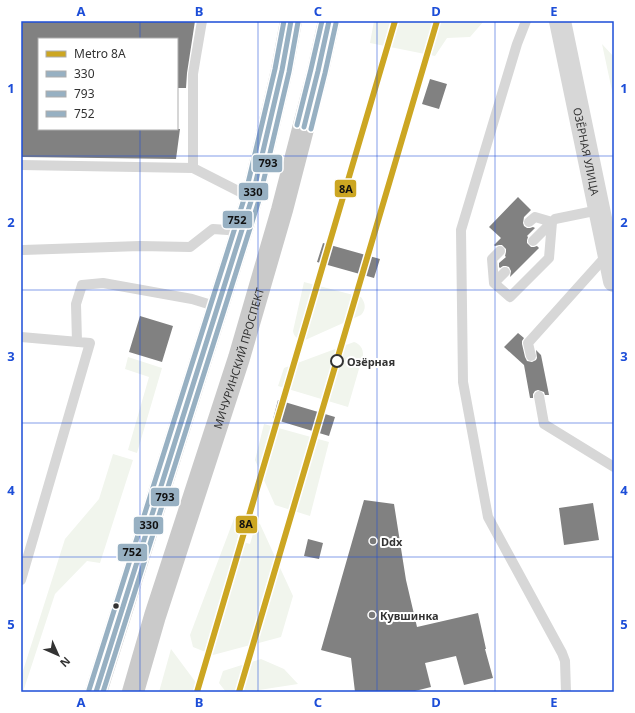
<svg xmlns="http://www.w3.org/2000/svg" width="635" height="713" viewBox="0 0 635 713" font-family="'Noto Sans',sans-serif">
	<rect width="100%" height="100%" fill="#fff"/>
	<!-- green -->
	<path fill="#f1f5ed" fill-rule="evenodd" d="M374,21H484L470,37L447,38L435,56L370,43Z
		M602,44L614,57V100Z
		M304,282L361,297C366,304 366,309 361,315L303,341C297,338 294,337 293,331Z
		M354,342C360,344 363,348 363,355L348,407L278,386L284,368Z
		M128,357L162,368L137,453L128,450L149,377L125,369Z
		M264,424L329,442L310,516L275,505L255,460Z
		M113,454L133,460L100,563L87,561L55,594L23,692H21V677L65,539L99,499Z
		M235,516L260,524L293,596L281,637L213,655L193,647L190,635ZM243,522L255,527L250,544L237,540Z
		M171,649L203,692H159Z
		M261,659L284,669L298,684L245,692H226L219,683L223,671Z"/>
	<!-- building -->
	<path fill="#818181" d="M21,21H195L187,73L186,88H177V39H39V129H180L176,159L21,157Z
		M430,79L447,84L439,109L422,104Z
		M518,197L531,210L524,217L523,223L524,226L527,228H530L533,227L535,228L527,236L528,237L527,240V243L531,247H534L537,246L539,248L510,277L511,271L509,267L506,266H503L500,268L499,267V263L506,257L505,256L506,252V249L502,245H499L495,246L494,245L501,238L489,227Z
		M323,243L380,259L374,278L317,262Z
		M140,316L173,326L162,362L129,352Z
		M518,333L524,338L522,341V344L525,357L527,361L532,362L536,360L537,358L536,350L541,355L549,395H545L544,392L538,390L535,391L533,394V398H530L524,365L504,347Z
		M278,400L335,417L329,436L273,419Z
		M364,500L394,504L406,580L417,627L478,613L486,649H485L493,678L464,685L456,656L425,663L431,687L411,692H355L351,658L321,650Z
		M593,503L599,540L564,545L559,508Z
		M308,539L323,543L319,559L304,556Z"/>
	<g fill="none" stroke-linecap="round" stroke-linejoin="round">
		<!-- service -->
		<path stroke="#d7d7d7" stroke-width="10" d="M202,21L196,56L193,74V168L252,198
			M526,21L517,44L461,230L463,382L488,517L562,653L565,661L566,692
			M21,165L193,168
			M533,241L555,219L599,210
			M23,250L140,246L190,247L213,229L242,231
			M505,272L494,283L510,297L549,258L552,222L535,217L529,222
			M494,283L492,259L500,251
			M21,337L90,343L21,580
			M77,342L76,304L82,285L103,283L192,299L218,307
			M531,356L528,343L608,254
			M539,396L544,424L614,467"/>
		<!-- tertiary -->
		<path stroke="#d7d7d7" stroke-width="22" id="s1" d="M560,21L614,281"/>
		<!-- primary -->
		<g stroke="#cacaca" stroke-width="22">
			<path d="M96,692L252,198L282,70L291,21"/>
			<path id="s2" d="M133,692L155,616L239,358L282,210L318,71L329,21"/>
		</g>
		<defs>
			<path id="bus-1" d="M304,127L318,71L329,21
				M96,692L252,198L282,70L291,21"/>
			<path id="bus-2" d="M311,129L325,73L336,23
				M103,692L259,200L289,72L298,22"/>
			<path id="bus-3" d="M297,125L311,69L322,21
				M89,690L245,196L275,69L284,21"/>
		</defs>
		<!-- bus-1 casing -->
		<use href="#bus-1" stroke="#fff" stroke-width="8"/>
		<!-- bus-2 casing -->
		<use href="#bus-2" stroke="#fff" stroke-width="8"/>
		<!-- bus-3 casing -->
		<use href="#bus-3" stroke="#fff" stroke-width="8"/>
		<!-- bus-1 -->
		<use href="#bus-1" stroke="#97b0c2" stroke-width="5"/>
		<!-- bus-2 -->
		<use href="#bus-2" stroke="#97b0c2" stroke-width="5"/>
		<!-- bus-3 -->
		<use href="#bus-3" stroke="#97b0c2" stroke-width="5"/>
		<defs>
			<path id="metro-1" d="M197,692L395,21
				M239,692L437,21"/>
		</defs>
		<!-- metro-1 casing -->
		<use href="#metro-1" stroke="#fff" stroke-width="9"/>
		<!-- metro-1 -->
		<use href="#metro-1" stroke="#cca622" stroke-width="6"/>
	</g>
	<!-- grid -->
	<path fill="none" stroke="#1d4ed8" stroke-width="1" stroke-opacity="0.55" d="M140,21V39M258,21V692M377,21V692M495,21V692M140,129V692M21,156H614M21,290H614M21,423H614M21,557H614"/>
	<!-- markers -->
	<circle fill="#fff" stroke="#333" stroke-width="2" cx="337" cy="361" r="6"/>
	<g fill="#7a7a7a" stroke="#fff" stroke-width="1.5">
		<circle cx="373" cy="541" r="4"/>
		<circle cx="372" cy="615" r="4"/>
	</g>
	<circle fill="#333" stroke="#fff" stroke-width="1.5" cx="116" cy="606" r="3.5"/>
	<g text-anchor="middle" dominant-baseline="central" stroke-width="4" stroke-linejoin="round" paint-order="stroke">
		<!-- street labels -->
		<g font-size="11" fill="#333" stroke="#fff">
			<text stroke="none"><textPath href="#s1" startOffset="133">ОЗЁРНАЯ УЛИЦА</textPath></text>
			<text stroke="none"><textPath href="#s2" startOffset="350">МИЧУРИНСКИЙ ПРОСПЕКТ</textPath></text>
		</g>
		<!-- stop labels -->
		<g font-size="11" font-weight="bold" fill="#333" stroke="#fff" text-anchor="start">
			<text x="347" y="361">Озёрная</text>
		</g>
		<!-- poi labels -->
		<g font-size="11" font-weight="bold" fill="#333" stroke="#fff" text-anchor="start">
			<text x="381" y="541">Ddx</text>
			<text x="380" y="615">Кувшинка</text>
		</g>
	</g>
	<g stroke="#fff" stroke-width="1.5">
		<rect x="252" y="154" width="31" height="19" rx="4" fill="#97b0c2"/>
		<rect x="334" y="179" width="23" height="19" rx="4" fill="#cca622"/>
		<rect x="238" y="182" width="31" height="19" rx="4" fill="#97b0c2"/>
		<rect x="222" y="210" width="31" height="19" rx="4" fill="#97b0c2"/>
		<rect x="150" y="487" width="30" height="20" rx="4" fill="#97b0c2"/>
		<rect x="235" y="515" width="23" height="19" rx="4" fill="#cca622"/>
		<rect x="133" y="516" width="31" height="19" rx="4" fill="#97b0c2"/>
		<rect x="117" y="543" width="31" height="19" rx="4" fill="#97b0c2"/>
	</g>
	<g font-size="11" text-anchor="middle" font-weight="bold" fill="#111">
		<text x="268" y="167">793</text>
		<text x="346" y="193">8А</text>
		<text x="253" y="196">330</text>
		<text x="237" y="224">752</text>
		<text x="165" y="501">793</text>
		<text x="246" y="528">8А</text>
		<text x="149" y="529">330</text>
		<text x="132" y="556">752</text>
	</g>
	<!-- border -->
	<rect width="635" height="713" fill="none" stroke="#ffffff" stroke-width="44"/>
	<!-- legend -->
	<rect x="38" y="38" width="140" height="92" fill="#ffffff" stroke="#adadad"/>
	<rect x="46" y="51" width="20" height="6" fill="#cca622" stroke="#adadad"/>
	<text x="74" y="58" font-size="12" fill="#333333">Metro 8А</text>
	<rect x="46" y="71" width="20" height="6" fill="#97b0c2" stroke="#adadad"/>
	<text x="74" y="78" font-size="12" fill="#333333">330</text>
	<rect x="46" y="91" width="20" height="6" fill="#97b0c2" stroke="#adadad"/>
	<text x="74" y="98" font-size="12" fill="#333333">793</text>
	<rect x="46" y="111" width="20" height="6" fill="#97b0c2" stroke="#adadad"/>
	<text x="74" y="118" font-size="12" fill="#333333">752</text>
	<!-- north arrow -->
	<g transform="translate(58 655) rotate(135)" stroke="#ffffff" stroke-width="3" paint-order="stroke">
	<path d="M0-3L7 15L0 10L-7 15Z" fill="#333333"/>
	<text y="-6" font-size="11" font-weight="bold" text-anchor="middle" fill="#333333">N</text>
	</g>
	<rect x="22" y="22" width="591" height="669" fill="none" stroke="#1d4ed8" stroke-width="1.5"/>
	<g font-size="13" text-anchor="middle" font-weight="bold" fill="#1d4ed8">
		<text x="81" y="16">A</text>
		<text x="199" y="16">B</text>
		<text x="318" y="16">C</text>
		<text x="436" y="16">D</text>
		<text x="554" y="16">E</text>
		<text x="11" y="93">1</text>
		<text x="624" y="93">1</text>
		<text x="11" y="227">2</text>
		<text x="624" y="227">2</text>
		<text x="11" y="361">3</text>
		<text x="624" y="361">3</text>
		<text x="11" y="495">4</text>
		<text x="624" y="495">4</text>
		<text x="11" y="629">5</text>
		<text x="624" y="629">5</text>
		<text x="81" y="707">A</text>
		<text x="199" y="707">B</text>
		<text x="318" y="707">C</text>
		<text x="436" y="707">D</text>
		<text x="554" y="707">E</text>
	</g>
</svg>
